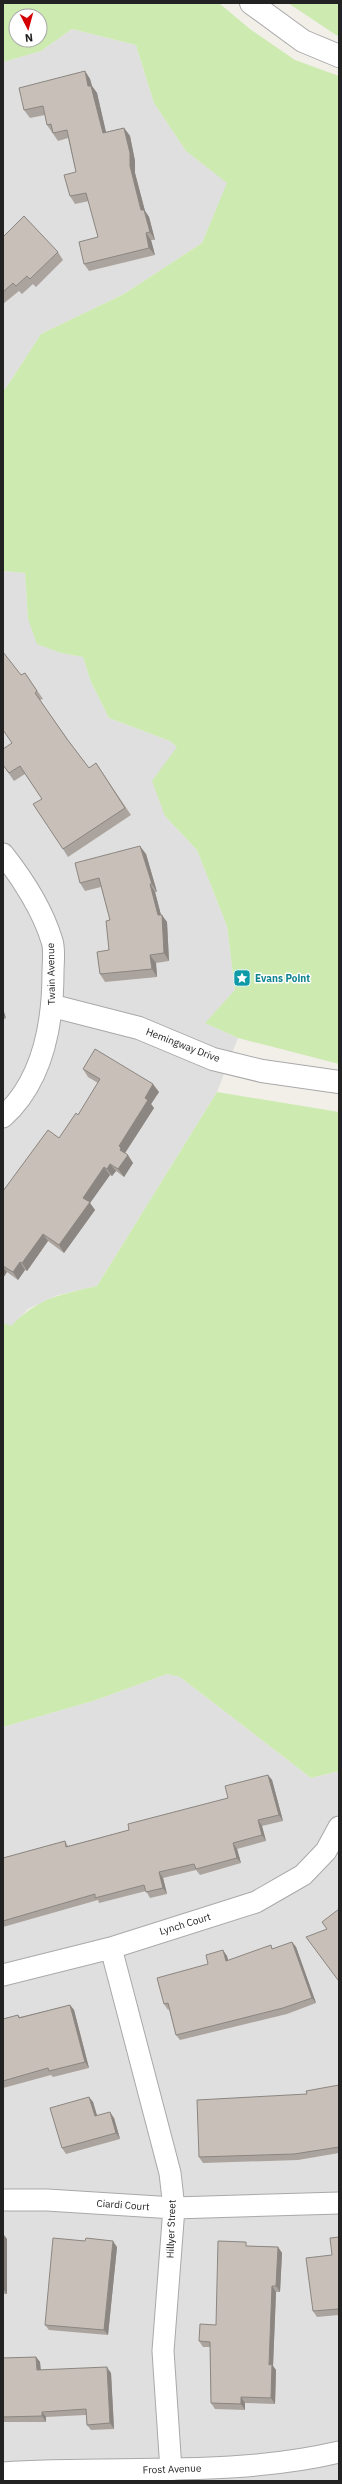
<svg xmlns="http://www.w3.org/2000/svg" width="342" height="2484" viewBox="0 0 342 2484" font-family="'IBM Plex Sans',sans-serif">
	<rect width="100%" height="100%" fill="#f2efe9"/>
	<!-- residential -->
	<path fill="#e0dfdf" d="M72,29L136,45L154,103L186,151L228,183L202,243L124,294L41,334L6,388L3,390V62L41,51Z
		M3,571L25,573L28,619L61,653L83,657L91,682L109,718L170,741L177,747L165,816L197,850L227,926L235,990L206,1023L238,1038L217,1092L97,1286L58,1295L28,1309L11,1327L3,1323Z
		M167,1674L180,1677L311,1778L339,1771V2481H3V1727L96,1700Z"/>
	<!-- grass -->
	<path fill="#cdebb0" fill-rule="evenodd" d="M3,3H219L250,29L295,60L339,76V1064L238,1038L205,1023L235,990L227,926L197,850L165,816L152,781L177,747L170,741L109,718L91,682L83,657L61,653L37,644L28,619L25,573L3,571V390L6,388L41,334L124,294L202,243L227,183L186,151L154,103L136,45L72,29L41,51L3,62ZM16,16H40V40H16Z
		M288,3H339V36L336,35Z
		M217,1092L339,1112V1771L311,1778L180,1677L167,1674L96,1700L3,1727V1323L11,1326C40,1297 59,1295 97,1286Z"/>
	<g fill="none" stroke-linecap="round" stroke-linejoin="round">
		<defs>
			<path id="minor" d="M3,854C22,878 43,911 52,941C55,950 53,962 53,972C53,1023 43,1081 3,1117
				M111,1948L170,2173L174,2208L163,2351L171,2470
				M3,1975L111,1948L256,1902L303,1875L326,1851L339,1827
				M3,2200H47L174,2208L339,2203
				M3,2473C115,2465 229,2478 339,2452"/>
			<path id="tertiary" d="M251,3L303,41L339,56
				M53,1006L139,1028L213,1059L262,1071L339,1082"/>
		</defs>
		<!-- minor casing -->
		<use href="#minor" stroke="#a9a9a9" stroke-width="23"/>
		<!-- tertiary casing -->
		<use href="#tertiary" stroke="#a9a9a9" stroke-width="24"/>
		<!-- minor -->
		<use href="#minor" stroke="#fff" stroke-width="21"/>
		<!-- tertiary -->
		<use href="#tertiary" stroke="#fff" stroke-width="22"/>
	</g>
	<!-- wall -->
	<path fill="#aba49e" d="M85,71L90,79L92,86L97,93L106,132L124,128L130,136L135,161V173L145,211L149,217L155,240H151L155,255L89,271L84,264L98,237L89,201L75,204L70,196L76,172L68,138L58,141L47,125L45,115L30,118L24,110Z
		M3,237L58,252L63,260L36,287L33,284L22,294L19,291L3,304Z
		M25,673L43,699L40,700L68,740L89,768L96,763L131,815L68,857L63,849L42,799L25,774L14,781L3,765L12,743L21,675Z
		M146,854L157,892H155L161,915L167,922L169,961L156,963L157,977L105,982L100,974L109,950L110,920L101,887L85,891L80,883Z
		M3,1009L6,1018L3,1020Z
		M83,1069L159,1092L151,1104L154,1108L125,1153L133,1163L124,1177L116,1171L112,1176L110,1175L90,1203L95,1210L64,1253L48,1241L27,1271L25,1270L18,1280L7,1272L3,1278V1191L59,1138L78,1115L98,1083L88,1077Z
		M268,1775L272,1780L283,1821L262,1826L266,1841L237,1849L241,1863L200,1875L196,1870L163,1878L167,1894L150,1898L146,1891L99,1903L98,1900L3,1927V1858L65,1841L68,1846L129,1830L228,1798Z
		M292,1942L296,1947L316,2003L287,2014L180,2040L176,2035L169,2009L168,2010L164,2004L208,1964L227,1956L228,1961L273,1949Z
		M70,2005L74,2010L89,2068L53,2077L51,2075L3,2088V2019L18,2015L20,2017Z
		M339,2085V2153L298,2160L203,2163L199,2157L307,2094Z
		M89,2097L93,2102L97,2116L114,2118L120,2139L66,2154L62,2148Z
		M3,2234L7,2239V2294H3Z
		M339,2237V2315L317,2317L313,2311Z
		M248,2246L278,2247L282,2253L280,2292H276L273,2366L276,2370L275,2404L245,2403V2410L215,2409L211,2403L210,2347H203L199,2341L216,2325Z
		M117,2247L108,2335L49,2330L45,2325Z
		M36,2357L40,2362L41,2370L111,2373L114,2429L91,2430L87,2425L86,2415L46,2417V2422H3V2358Z"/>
	<!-- shaded-wall -->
	<path fill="#8b8681" d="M85,71L90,79L92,86L97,93L108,141L103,133L88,86Z
		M124,128L130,136L135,161V173L145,211L149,217L155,240L150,232L141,210L130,166Z
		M146,233L151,240L155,255L149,248Z
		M140,846L146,854L157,892L152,884Z
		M150,884L155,892L162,919V915L167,922L169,961L164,953L158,915Z
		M150,955L156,963L157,977L152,969Z
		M3,1009L6,1018L3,1014Z
		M153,1084L159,1092L151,1104L154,1108L125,1153L127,1155L120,1150L119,1146L145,1098Z
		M128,1155L133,1163L124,1177L118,1169Z
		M110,1164L116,1171L112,1176L107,1169Z
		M104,1167L110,1175L90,1203L95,1210L64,1253L59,1245L83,1198Z
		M43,1234L48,1241L27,1271L22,1263Z
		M20,1262L25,1270L18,1280L13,1272Z
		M3,1267L7,1272L3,1278Z
		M268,1775L272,1780L283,1821L279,1815Z
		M258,1820L262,1826L266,1841L262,1835Z
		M233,1843L237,1849L241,1863L237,1858Z
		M159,1872L163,1878L167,1894L163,1888Z
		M292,1942L296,1947L316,2003L312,1998Z
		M223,1950L227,1956L230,1967L226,1961Z
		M70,2005L74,2010L89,2068L85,2062Z
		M89,2097L93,2102L99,2122L95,2116Z
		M110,2112L114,2118L120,2139L116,2133Z
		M3,2234L7,2239V2294L3,2289Z
		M113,2241L117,2247L108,2335L104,2330Z
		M278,2247L282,2253L280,2292L276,2286Z
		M272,2286L276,2292L273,2366L276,2370L275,2404L271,2398L269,2365Z
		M36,2357L40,2362L41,2376L37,2370Z
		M107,2367L111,2373L114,2429L110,2423Z
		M241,2397L245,2403V2410L241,2404Z
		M42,2412L46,2417V2422L42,2416Z"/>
	<!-- building -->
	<path fill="#c7bfb8" stroke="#8b8681" d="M85,71L88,86H91L103,133L124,128L130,153V166L141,210H144L150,232L146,233L149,248L84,264L79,242L98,237L86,193L70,196L64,175L76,172L67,130L53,133L51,124L47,125L43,106L24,110L19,88Z
		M24,216L58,252L30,279L27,276L16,286L13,283L3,292V237Z
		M3,652L21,675L25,673L37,691L35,693L67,739L89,768L96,763L125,808L63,849L33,804L42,799L20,766L9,773L3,765V749L12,743L3,730Z
		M140,846L152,884H150L158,915H162L164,953L150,955L152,969L100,974L97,952L109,950L106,921L110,920L99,878L80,883L75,863Z
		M95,1049L153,1084L145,1098L148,1100L119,1146L121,1148L120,1150L128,1155L118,1169L110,1164L107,1169L104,1167L83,1198L90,1202L59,1245L43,1234L22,1263L20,1262L13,1272L3,1266V1191L48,1130L59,1138L76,1113L78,1115L100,1079L83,1069Z
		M268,1775L279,1815L258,1820L262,1835L233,1843L237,1858L196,1869L194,1864L159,1872L163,1888L146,1892L144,1885L95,1898V1894L3,1921V1858L65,1841L66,1847L129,1830L128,1824L228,1798L225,1786Z
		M339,1909V1978L338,1980L306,1937L327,1929L322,1922Z
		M292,1942L312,1998L283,2008L176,2035L168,2003L164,2004L157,1978L208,1964L206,1955L223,1950L226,1961L271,1945L272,1949Z
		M70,2005L85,2062L49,2071L48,2068L3,2081V2019L18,2015L19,2018Z
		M339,2085V2147L294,2154L199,2157L197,2100L307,2094L306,2091Z
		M89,2097L95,2116L110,2112L116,2133L62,2148L50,2108Z
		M339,2237V2309L313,2311L306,2258L332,2255L330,2238Z
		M53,2238L85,2241L86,2238L113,2241L104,2330L45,2325Z
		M218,2241L246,2242V2246L278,2247L276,2286H272L269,2365L272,2364L271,2398L241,2397V2404L211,2403L210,2342L199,2341L200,2324L216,2325Z
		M36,2357L37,2370L107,2367L110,2423L87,2425L86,2409L42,2412V2416L3,2417V2358Z"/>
	<!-- icons -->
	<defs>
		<symbol id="sight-square" viewBox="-11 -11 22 22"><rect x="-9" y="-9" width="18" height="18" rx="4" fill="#0f9aa8" stroke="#fff"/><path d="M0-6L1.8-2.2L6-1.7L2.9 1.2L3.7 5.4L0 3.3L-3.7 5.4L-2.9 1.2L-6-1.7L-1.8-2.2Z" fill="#fff"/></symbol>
	</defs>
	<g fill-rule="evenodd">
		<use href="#sight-square" x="232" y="968" width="20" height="20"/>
	</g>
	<g text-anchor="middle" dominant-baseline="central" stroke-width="3" stroke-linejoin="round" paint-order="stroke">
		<!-- street labels -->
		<g font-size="10" fill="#222" stroke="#fff">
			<text transform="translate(51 974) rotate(-91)">Twain Avenue</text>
			<text transform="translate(183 1045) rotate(21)">Hemingway Drive</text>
			<text transform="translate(185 1924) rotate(-17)">Lynch Court</text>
			<text transform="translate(123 2205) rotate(4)">Ciardi Court</text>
			<text transform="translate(171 2229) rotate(-88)">Hillyer Street</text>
			<text transform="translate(172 2469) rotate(-2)">Frost Avenue</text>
		</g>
		<!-- culture labels -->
		<g font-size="10" font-weight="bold" fill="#0d838f" stroke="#fff" text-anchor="start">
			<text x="255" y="978">Evans Point</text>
		</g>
	</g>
	<!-- border -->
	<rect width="342" height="2484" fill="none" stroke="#222222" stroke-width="8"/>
	<!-- north arrow -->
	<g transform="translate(28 28) rotate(174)"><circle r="19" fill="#ffffff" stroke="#a7a7a7"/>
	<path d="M0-3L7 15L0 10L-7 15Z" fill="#d40000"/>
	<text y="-6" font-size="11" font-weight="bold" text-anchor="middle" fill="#222222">N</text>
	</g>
</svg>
